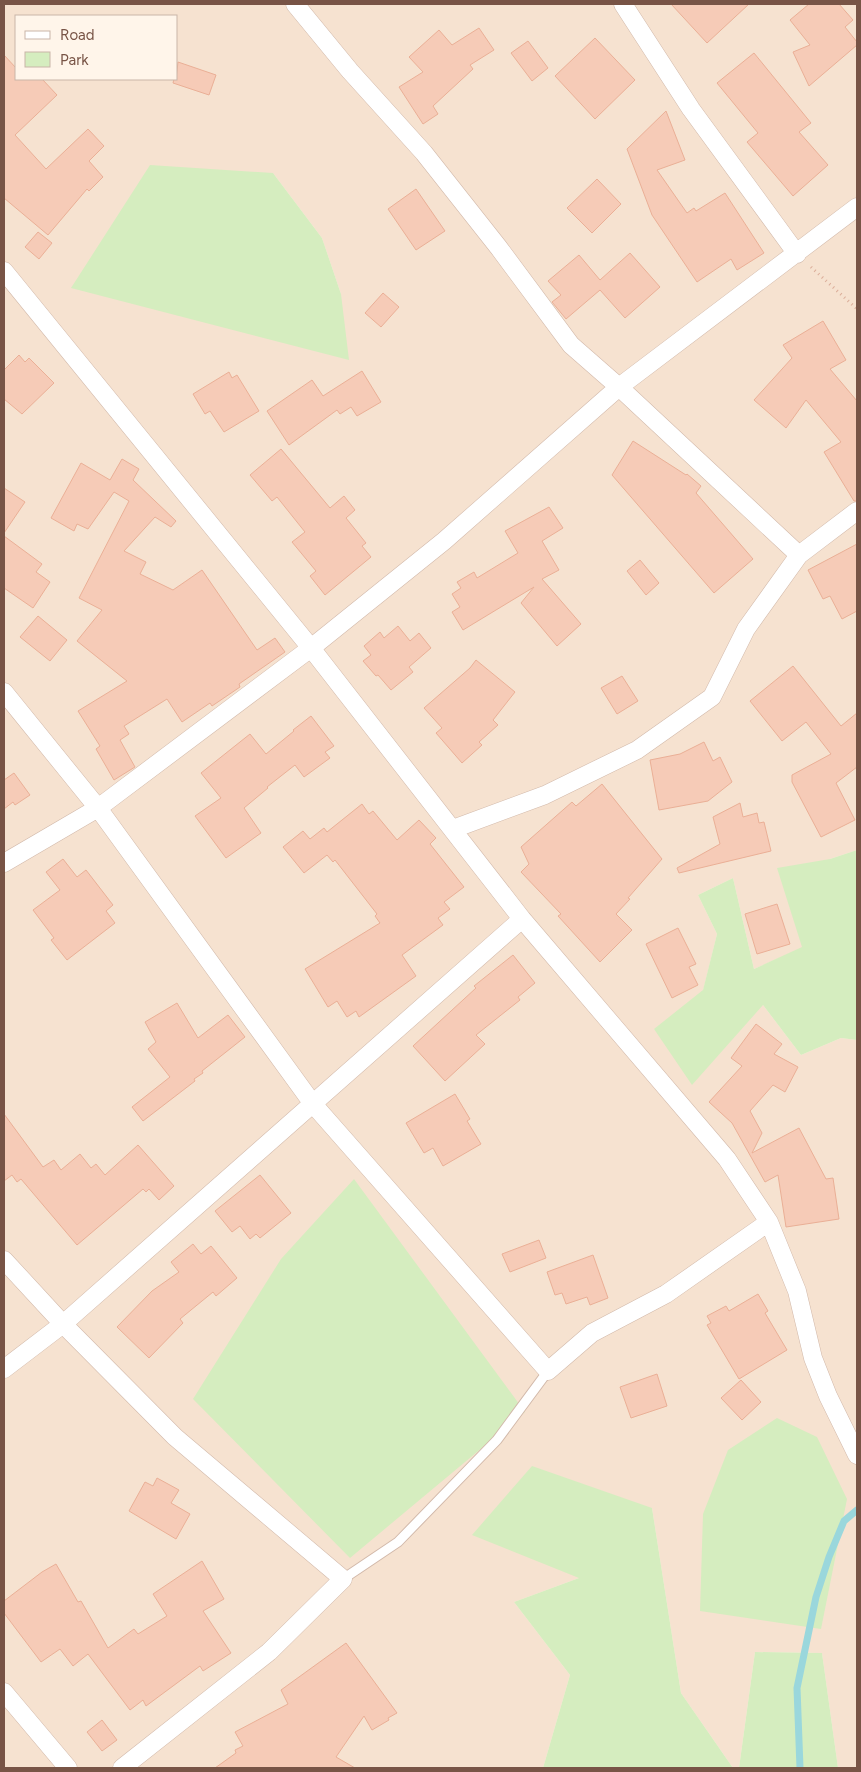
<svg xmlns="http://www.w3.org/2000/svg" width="861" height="1772" viewBox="0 0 861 1772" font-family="Figtree,sans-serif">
	<rect width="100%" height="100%" fill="#fef1e2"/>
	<!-- residential -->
	<path fill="#f6e2d0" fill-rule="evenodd" d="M4,4H857V850L830,859L802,948L754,969L733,878L698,895L717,934L703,991L654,1030L763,1005L801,1055L841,1038L857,1040V1768H838L822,1653L755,1652L739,1768H733L681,1693L652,1508L579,1578L514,1602L570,1675L543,1768H4ZM16,16H176V79H16ZM273,173L322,238L341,294Z"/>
	<!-- green -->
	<path fill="#d5edbf" d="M150,165L273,173L322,238L341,294L349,360L71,288Z
		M857,850V1040L841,1038L801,1055L763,1005L692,1085L654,1029L703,990L717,934L698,895L733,878L754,969L802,947L777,868L830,859Z
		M354,1179L525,1412L350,1558L193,1399L281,1259Z
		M777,1418L817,1437L847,1499L821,1629L700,1611L703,1514L728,1450Z
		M532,1466L652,1508L681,1693L733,1768H543L570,1675L514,1602L579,1578L472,1535Z
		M755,1652L822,1653L838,1768H739Z"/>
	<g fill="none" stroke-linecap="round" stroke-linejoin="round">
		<!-- stream -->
		<path stroke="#9ad7dc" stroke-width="7" d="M800,1768L797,1688L816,1597L829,1557L844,1521L857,1510"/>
	</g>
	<!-- building -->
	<path fill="#f6cbb7" stroke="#eaaf96" d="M671,4H749L707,43Z
		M809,4H839L853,20L845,27L857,42V45L809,86L793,52L810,45L790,20Z
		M479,28L494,50L470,65L473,69L433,106L438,114L423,124L399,87L423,72L409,57L439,30L452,45Z
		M595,38L635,80L595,119L555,76Z
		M528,41L548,68L532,81L511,53Z
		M754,53L811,123L799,132L828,165L793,196L747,142L758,133L717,83Z
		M4,55L16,68V79H42L57,95L15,135L46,169L88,129L104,146L89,161L103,177L89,191L87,189L48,235L4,198Z
		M178,62L216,75L209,95L173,83L174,79H176Z
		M666,111L685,160L657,170L687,213L694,208L696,211L725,193L764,253L737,270L731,259L697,282L652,215L627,149Z
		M597,179L621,204L592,233L567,208Z
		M416,189L445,231L416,250L388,209Z
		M38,232L52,243L39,259L25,247Z
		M630,253L660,287L625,318L600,290L566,319L552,302L561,295L548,281L579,255L600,280Z
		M383,293L399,307L381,327L365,313Z
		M823,321L846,360L830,369L857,401V501H854L824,452L841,442L806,400L786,428L754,400L792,358L783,345Z
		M19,355L25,362L29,358L54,383L22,414L4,399V370Z
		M362,371L381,402L357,416L351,407L340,414L337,410L289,445L267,411L312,380L323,396Z
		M229,372L232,378L237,375L259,411L224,432L210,411L205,414L193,394Z
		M633,441L686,475L687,474L701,486L696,493L753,559L714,593L612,475Z
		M281,449L330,508L344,496L355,510L346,518L366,543L362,546L371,557L325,595L310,576L316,571L292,542L305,532L277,497L272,501L250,475Z
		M122,459L139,469L133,480L176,521L171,527L155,517L124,551L146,562L140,574L173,590L202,570L257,650L275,638L285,652L239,684L240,687L212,706L210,703L182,722L167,699L124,726L129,734L120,740L135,767L114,780L96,749L100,746L78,711L127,681L77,641L102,610L79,598L129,501L114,492L88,529L77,524L74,531L51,518L81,463L110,480Z
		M4,488L25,502L4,533Z
		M549,507L563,528L542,541L559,570L542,579L581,624L557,646L521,603L534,587L463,630L452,612L460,607L452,594L461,588L457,582L474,572L477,578L518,553L505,531Z
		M4,536L42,564L36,572L50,582L33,608L4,588Z
		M857,544V611L842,619L830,596L823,599L808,570Z
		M640,560L659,583L646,595L627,571Z
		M38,616L67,640L50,661L20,637Z
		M398,626L410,641L419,633L431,648L409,667L413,672L391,690L378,675L376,676L363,661L371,655L364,646L380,632L384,638Z
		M476,660L515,692L493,720L498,725L479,742L482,745L462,763L436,733L442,728L424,708L470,668Z
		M793,666L841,726L857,713V767L836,783L855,820L821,837L792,782V775L831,754L806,722L782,741L750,701Z
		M622,676L638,701L617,714L601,688Z
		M311,716L334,746L325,752L330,758L304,777L295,765L267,787L268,788L244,808L261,833L226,858L195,816L221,798L201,773L250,734L266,754L294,731L293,730Z
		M704,742L713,761L720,757L732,782L708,801L659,810L650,760L680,754Z
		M14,773L30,795L15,805L13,802L4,809V780Z
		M602,784L662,859L628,898L630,899L616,914L632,930L600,962L558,916L561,914L521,872L529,864L521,847L572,802L576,806Z
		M740,803L743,817L757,813L759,823L764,822L771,851L679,873L677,868L720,844L713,817Z
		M362,804L369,814L373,811L397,840L419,820L436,838L430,844L464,887L444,902L450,909L438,918L443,925L402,955L416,976L359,1017L356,1011L347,1017L337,1001L328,1007L305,969L380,923L375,916L377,914L335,860L333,862L327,855L304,873L283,847L303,831L310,839L324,828L327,832Z
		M63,859L77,877L86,870L113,905L106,911L115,923L67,960L51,940L54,938L33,910L60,890L46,872Z
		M777,904L790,944L757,954L745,914Z
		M678,928L696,964L689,967L698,985L672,998L646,944Z
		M513,955L535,983L518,997L520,1000L476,1035L485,1044L445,1081L413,1046L476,988L474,986Z
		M177,1003L198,1038L228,1015L245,1037L202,1071L203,1073L194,1079L195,1081L143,1121L132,1107L170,1077L148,1049L156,1042L145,1022Z
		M756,1024L782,1044L774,1054L798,1067L785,1092L773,1085L750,1111L762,1133L752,1153L799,1128L826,1179L833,1178L839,1219L786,1227L778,1175L765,1182L732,1123L709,1102L742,1066L731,1058Z
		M455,1094L470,1119L467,1121L481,1144L443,1166L433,1148L424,1153L406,1123Z
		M4,1114L43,1167L54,1160L61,1170L80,1154L91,1168L96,1164L105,1175L138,1145L174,1186L159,1200L149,1189L146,1192L143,1189L77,1245L21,1179L17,1182L12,1175L4,1181Z
		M260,1175L291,1213L260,1238L256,1234L250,1239L240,1226L232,1232L215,1211Z
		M539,1240L546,1258L510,1272L502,1254Z
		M193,1244L201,1254L211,1246L237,1278L216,1296L213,1292L180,1319L183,1323L149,1358L117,1327L152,1291L179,1272L171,1262Z
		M593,1255L608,1298L590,1305L587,1297L566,1304L562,1293L555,1295L547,1272Z
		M758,1294L768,1311L765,1313L787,1350L739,1379L707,1325L711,1323L707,1316L726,1306L729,1311Z
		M657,1374L667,1406L631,1418L620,1387Z
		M741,1380L761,1402L742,1420L721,1398Z
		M157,1478L179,1490L171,1503L190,1514L176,1539L129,1511L145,1482L153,1486Z
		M202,1561L224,1599L203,1611L231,1653L203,1671L200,1666L146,1706L143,1700L130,1710L88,1654L73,1666L60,1649L41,1662L4,1613V1601L42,1572L56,1564L78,1602L81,1601L108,1648L134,1629L138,1634L167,1616L153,1594Z
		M346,1643L397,1713L388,1718L389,1720L372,1730L364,1716L336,1757L355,1768H215L236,1753L235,1750L243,1746L235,1732L288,1704L281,1690Z
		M102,1720L117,1740L102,1751L87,1732Z"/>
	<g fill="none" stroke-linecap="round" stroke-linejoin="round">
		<defs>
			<path id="service" d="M343,1579L398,1542L497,1440L548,1371"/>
			<path id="minor" d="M295,4L350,71L424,153L499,248L571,345L619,387L799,555
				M623,4L691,109L797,254
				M4,271L311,648L522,919L727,1159L769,1222L797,1291L813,1358L828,1396L857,1455
				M4,692L98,808L313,1104L548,1371L592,1333L666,1294L769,1222
				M453,829L545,795L637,750L712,697L746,629L799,555L857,511
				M4,863L98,808L311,648L444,541L619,387L857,207
				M4,1260L63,1324L175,1437L343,1579L269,1652L122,1768
				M4,1369L63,1324L522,919
				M4,1692L68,1768"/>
		</defs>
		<!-- service casing -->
		<use href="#service" stroke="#d2b9aa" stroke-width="11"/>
		<!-- minor casing -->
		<use href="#minor" stroke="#d2b9aa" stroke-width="19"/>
		<!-- path -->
		<path stroke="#dbae9a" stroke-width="3" stroke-dasharray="1 4" stroke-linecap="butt" d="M811,267L857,309"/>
		<!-- service -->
		<use href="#service" stroke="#fff" stroke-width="9"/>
		<!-- minor -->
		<use href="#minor" stroke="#fff" stroke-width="18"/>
	</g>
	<!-- border -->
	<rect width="861" height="1772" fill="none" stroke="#785446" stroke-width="10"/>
	<!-- legend -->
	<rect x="15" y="15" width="162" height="65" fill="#fff5ea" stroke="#c9b5a8"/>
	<rect x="25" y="31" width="25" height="8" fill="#ffffff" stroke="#c9b5a8"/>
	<text x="60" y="40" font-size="15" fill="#785446">Road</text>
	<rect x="25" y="52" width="25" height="15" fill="#d5edbf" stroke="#c9b5a8"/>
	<text x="60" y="65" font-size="15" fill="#785446">Park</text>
</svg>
